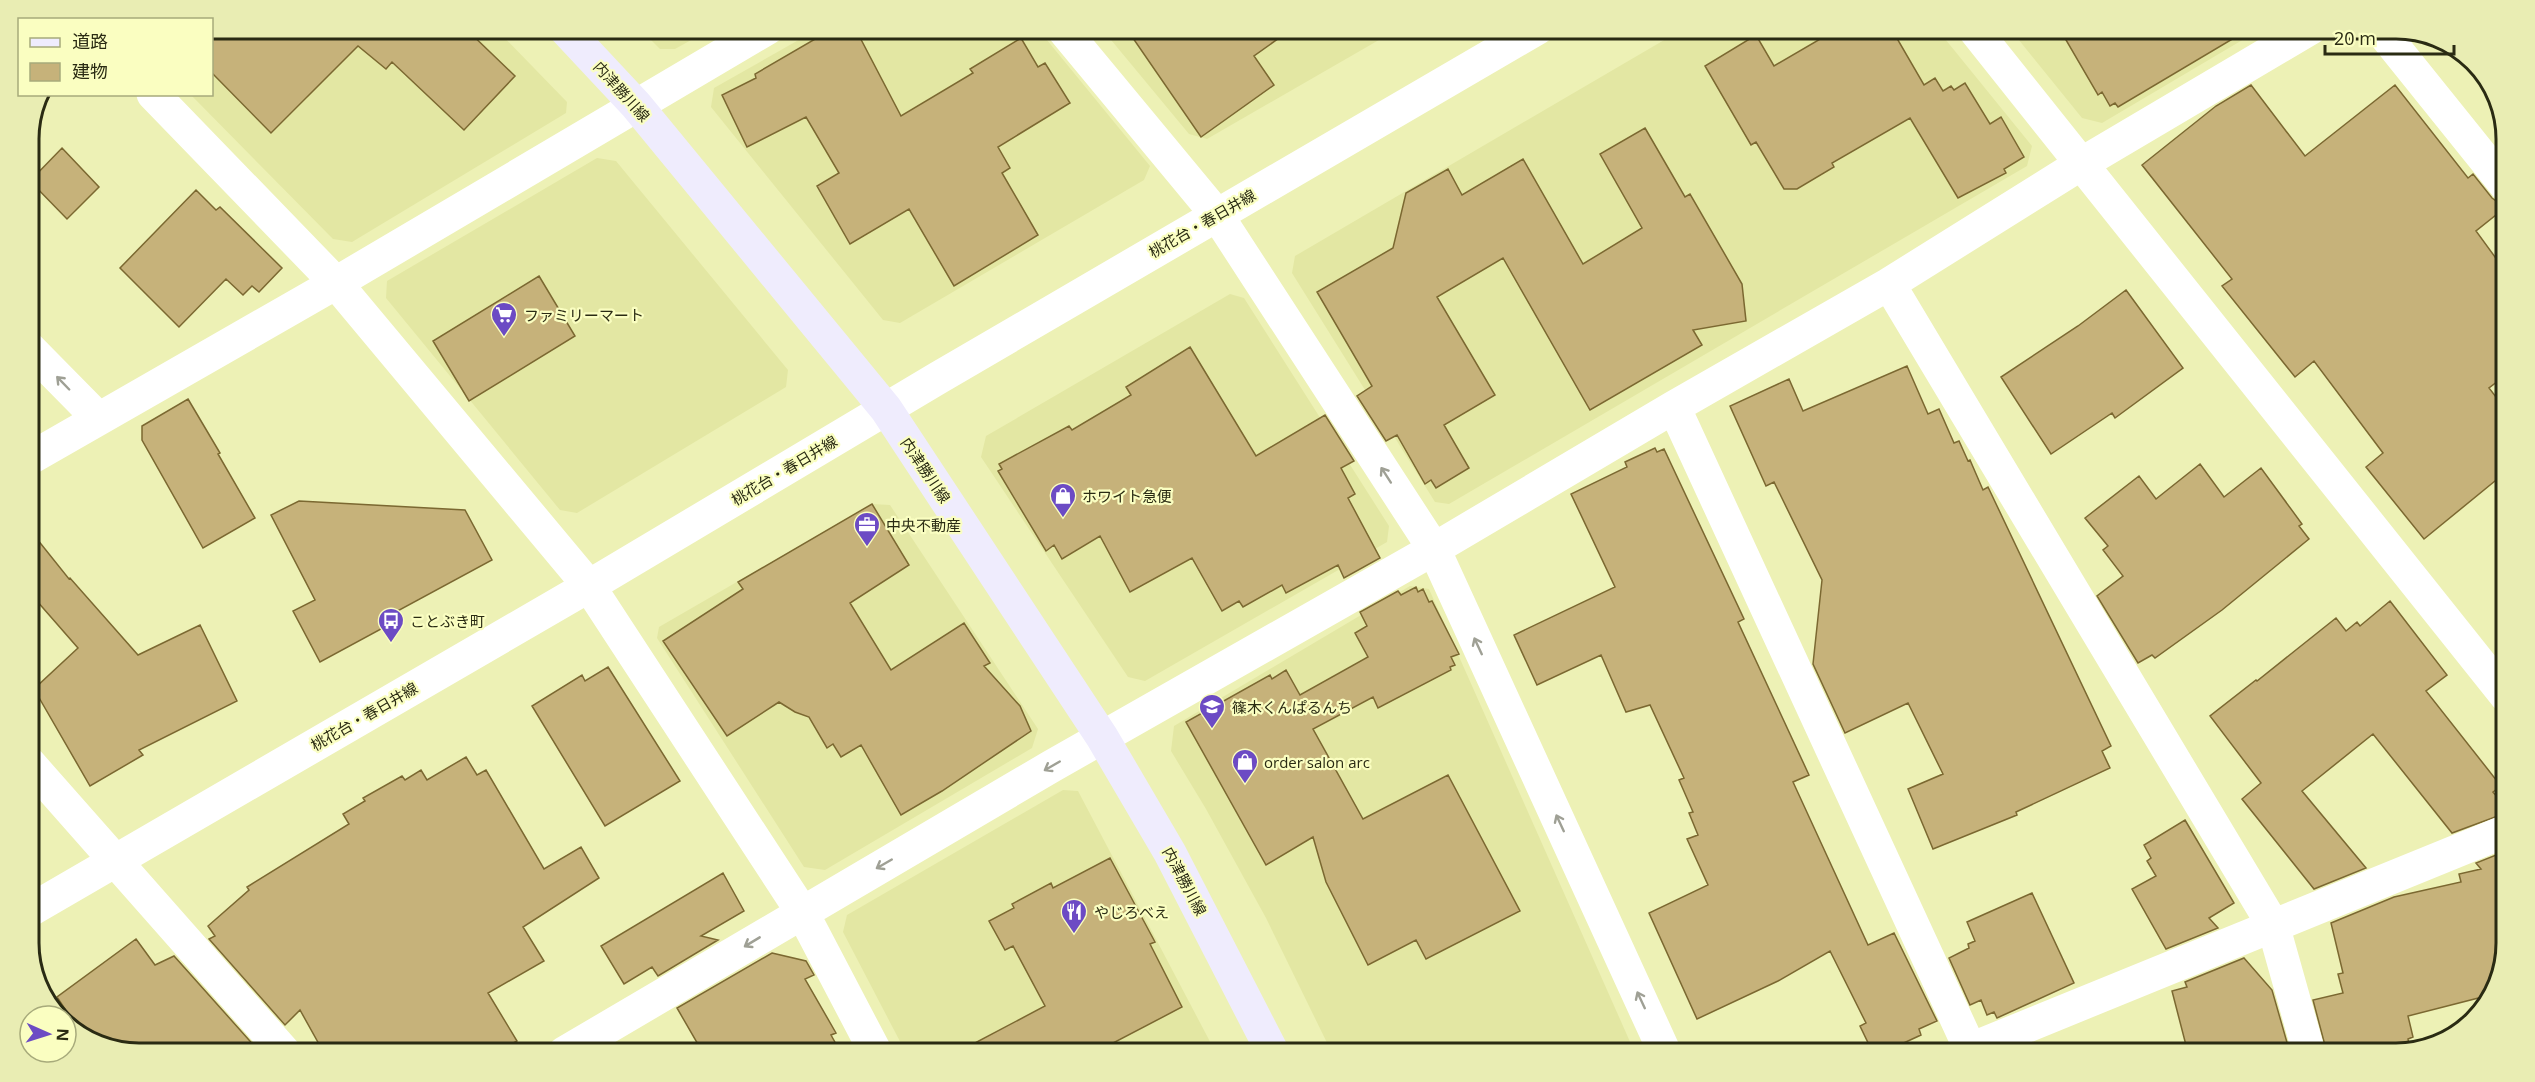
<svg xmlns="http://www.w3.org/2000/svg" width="2535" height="1082" viewBox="0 0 2535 1082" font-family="'Open Sans','Noto Sans JP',sans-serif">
	<rect width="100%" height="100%" fill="#edf1b5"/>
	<!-- built -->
	<path fill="#e3e7a3" d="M495,28L567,102L566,113L352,242L333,239L191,95L212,94V29Z
		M640,29H711L675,49H660Z
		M818,29H1038L1150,166L1144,180L900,323L883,320L711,107L714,88Z
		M1102,29H1398L1207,139L1189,134Z
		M1683,29H1937L2032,146L2027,166L1449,504L1435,502L1292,273L1295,256Z
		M2010,29H2261L2102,123L2082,118Z
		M597,158L616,161L788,370L786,387L577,513L560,510L386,298L387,281Z
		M1230,294L1244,298L1389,526L1387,542L1145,681L1128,677L981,457L986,436Z
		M872,504L890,505L1038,729L1032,748L825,870L804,867L657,638L659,627Z
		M1410,586L1429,589L1635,1053H1332L1266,918L1206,809L1171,751L1174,726Z
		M1063,790L1078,791L1216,1053H906L843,932L847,915Z"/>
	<!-- building -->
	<path fill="#c6b27a" stroke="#7b6831" stroke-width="1.5" d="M212,28H465L515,76L464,130L392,62L386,69L358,46L271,133L212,73Z
		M834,28H855L901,116L973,73L970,69L1021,38L1038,67L1045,63L1070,103L998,147L1010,168L1002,173L1038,235L954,286L909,209L850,244L817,186L839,173L806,117L747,147L722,95L756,78L755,74Z
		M1126,28H1293L1254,56L1274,85L1201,137Z
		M1839,28H1891L1924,85L1935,78L1943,91L1951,86L1954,90L1965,83L1990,124L2001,117L2024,157L2004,169L2006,173L1958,198L1910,118L1832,163L1834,167L1797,189H1784L1756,142L1751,145L1705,66L1756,35L1774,66Z
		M2059,28H2251L2118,107L2115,103L2110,106L2102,92L2098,95Z
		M2251,85L2305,156L2395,85L2468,178L2473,174L2492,198L2499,203L2506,204V207L2476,231L2506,272V375L2489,388L2506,410V472L2424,539L2366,467L2383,453L2314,361L2295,377L2222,286L2232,279L2142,165L2216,106Z
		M1645,128L1685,197L1690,194L1742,284L1746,321L1693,330L1702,345L1590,410L1503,258L1437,297L1495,395L1444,425L1469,468L1436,488L1431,480L1425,484L1397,435L1386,441L1357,396L1372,386L1317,292L1393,248L1406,193L1448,169L1462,195L1523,159L1583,264L1642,228L1600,154Z
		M62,148L99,187L67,219L30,181Z
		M196,190L216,210L220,207L282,268L259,292L252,286L243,295L226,279L179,327L120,268Z
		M539,276L575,336L469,401L433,341Z
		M2126,290L2183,368L2115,418L2112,413L2051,454L2001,377L2078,326Z
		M1190,347L1256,456L1325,415L1354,461L1341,468L1355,494L1348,498L1380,558L1344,578L1338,565L1286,593L1282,585L1243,607L1239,601L1222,611L1192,558L1130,592L1100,536L1062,559L1054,545L1046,551L998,471L1002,469L999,464L1069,426L1072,430L1131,395L1126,387Z
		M1907,366L1928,414L1939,409L1954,443L1959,441L1968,461L1970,460L1983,490L1988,487L2111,746L2102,751L2110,768L2016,812L2017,815L1933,849L1908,789L1943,774L1908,703L1845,733L1813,664L1822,580L1774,482L1766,486L1730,406L1789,379L1803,411Z
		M188,399L220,453L218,454L255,518L203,548L142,440V426Z
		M1655,448L1657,452L1664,449L1744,619L1738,622L1809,775L1793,782L1868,945L1894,933L1937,1021L1919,1029L1921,1035L1882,1053H1873L1860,1026L1866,1023L1830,951L1778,981L1697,1019L1649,913L1708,885L1687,839L1698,835L1689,813L1693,812L1679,780L1684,778L1650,705L1626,712L1601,655L1537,685L1514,635L1615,587L1571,494L1627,467L1625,462Z
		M2200,464L2224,497L2261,468L2302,524L2299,526L2309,539L2222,610L2155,658L2152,655L2138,663L2097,596L2123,576L2103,550L2108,546L2085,518L2139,476L2156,499Z
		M299,501L465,510L492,560L390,615L394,622L320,662L293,611L315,600L271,515Z
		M872,504L909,565L850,603L891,670L964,623L990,663L984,666L1020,706L1031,731L942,791L901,815L861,745L841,757L833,744L827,748L809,717L795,712L779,702L727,736L663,641L743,589L738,582Z
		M29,529L69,579L70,578L138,655L200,625L237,701L139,750L143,755L90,786L34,689L78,648L29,592Z
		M1416,587L1418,592L1423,589L1429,602L1432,601L1459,654L1451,657L1455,665L1450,667L1451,670L1378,708L1373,697L1313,729L1363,819L1448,775L1520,911L1426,959L1416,940L1368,965L1326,882L1313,837L1266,865L1186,722L1270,675L1272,679L1286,670L1300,695L1368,657L1355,633L1367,626L1360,612L1398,591L1401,595Z
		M2390,601L2447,675L2426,691L2501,786L2493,792L2506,807V813L2452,833L2373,734L2302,791L2366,868L2314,889L2242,799L2261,783L2210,716L2256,680L2257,681L2336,618L2346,631L2357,622L2360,626Z
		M608,667L680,781L605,826L532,706L582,675L585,681Z
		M466,757L477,775L486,770L544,869L581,847L599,878L523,927L544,961L488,993L517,1041L495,1053H324L300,1010L285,1025L209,939L215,936L208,926L249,890L247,887L349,824L343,814L365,801L363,798L402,776L405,780L421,770L427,780Z
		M2185,820L2234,903L2209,918L2218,928L2166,949L2132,889L2156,876L2147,861L2151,858L2144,845Z
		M2506,851V943L2498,985L2490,995L2408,1016L2413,1037L2408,1039L2410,1049L2396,1053H2327L2313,1000L2343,993L2338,974L2343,973L2331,923L2394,897L2461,882L2459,874L2481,869L2476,863Z
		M1110,858L1155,942L1150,944L1182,1007L1094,1053H956L1045,1006L1013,946L1005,950L989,921L1014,908L1012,904L1051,883L1053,888Z
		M723,873L744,911L701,936L718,940L658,976L652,967L624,984L601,946Z
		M2032,893L2074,983L1997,1018L1994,1012L1987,1015L1981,1000L1970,1005L1949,958L1969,948L1968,944L1975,941L1967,922Z
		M136,939L155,965L174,956L258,1050L254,1053H139L97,1045L66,1021V1016L57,1014L65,1009L57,997Z
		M772,953L806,961L814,975L805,979L836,1033L831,1035L841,1053H703L677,1008Z
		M2244,958L2272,990L2290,1053H2188L2172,991L2187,987L2185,982Z"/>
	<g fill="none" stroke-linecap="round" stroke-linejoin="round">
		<!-- minor -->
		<path stroke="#fff" stroke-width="33" d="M1062,28L1217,215L1434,549L1665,1053
			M2379,28L2506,186
			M153,94L336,283L589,586L802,912L876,1053
			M1889,284L2273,925L2309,1053
			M29,348L98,418
			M1674,407L1972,1053
			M29,459L336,283L768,28
			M29,763L285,1053
			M564,1053L1052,766L1434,549L1674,407L1889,284L2081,164L2311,28
			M1961,1053L2506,831"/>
		<!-- tertiary -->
		<path stroke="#fff" stroke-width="33" d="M1973,28L2506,696
			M29,911L589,586L938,378L1538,28"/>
		<!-- secondary -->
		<path stroke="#efecfd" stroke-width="33" d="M564,28L636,105L886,409L1102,737L1170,853L1273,1053"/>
	</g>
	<!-- one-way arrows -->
	<defs><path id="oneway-shaft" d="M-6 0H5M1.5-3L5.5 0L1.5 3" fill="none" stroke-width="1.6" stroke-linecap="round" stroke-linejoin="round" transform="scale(1.5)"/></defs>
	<g stroke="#9fa095">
		<use href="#oneway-shaft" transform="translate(63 383) rotate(-134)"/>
		<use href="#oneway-shaft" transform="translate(1386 475) rotate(-123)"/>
		<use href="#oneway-shaft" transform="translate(1478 646) rotate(-115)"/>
		<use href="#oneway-shaft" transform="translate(1052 766) rotate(150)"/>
		<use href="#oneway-shaft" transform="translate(1560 823) rotate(-115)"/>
		<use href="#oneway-shaft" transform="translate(884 864) rotate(150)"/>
		<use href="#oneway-shaft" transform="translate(752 942) rotate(149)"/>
		<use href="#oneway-shaft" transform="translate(1641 1000) rotate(-115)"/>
	</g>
	<!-- icons -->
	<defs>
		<symbol id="supermarket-pin" viewBox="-11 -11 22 30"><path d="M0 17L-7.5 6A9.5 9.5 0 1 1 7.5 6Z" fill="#6c4bc4" stroke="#fafec1"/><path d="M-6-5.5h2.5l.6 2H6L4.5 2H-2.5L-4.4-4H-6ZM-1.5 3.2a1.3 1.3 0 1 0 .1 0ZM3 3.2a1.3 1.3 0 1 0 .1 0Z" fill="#fff"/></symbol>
		<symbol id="shop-pin" viewBox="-11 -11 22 30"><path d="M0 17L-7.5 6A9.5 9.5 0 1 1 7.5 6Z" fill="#6c4bc4" stroke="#fafec1"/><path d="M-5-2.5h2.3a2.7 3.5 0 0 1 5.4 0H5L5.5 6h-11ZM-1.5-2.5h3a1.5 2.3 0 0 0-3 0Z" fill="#fff"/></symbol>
		<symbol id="office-pin" viewBox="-11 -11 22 30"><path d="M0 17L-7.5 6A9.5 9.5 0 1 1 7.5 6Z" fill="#6c4bc4" stroke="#fafec1"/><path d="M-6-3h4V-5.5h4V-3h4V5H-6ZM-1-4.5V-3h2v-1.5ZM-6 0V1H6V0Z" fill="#fff"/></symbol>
		<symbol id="bus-pin" viewBox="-11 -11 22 30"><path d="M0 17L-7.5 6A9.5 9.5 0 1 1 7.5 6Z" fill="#6c4bc4" stroke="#fafec1"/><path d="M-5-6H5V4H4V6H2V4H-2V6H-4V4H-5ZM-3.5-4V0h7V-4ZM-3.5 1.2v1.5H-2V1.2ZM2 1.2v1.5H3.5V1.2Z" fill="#fff"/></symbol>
		<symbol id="school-pin" viewBox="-11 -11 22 30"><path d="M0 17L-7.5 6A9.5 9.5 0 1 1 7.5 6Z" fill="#6c4bc4" stroke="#fafec1"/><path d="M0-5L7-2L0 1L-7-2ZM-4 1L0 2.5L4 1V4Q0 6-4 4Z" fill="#fff"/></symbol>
		<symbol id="restaurant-pin" viewBox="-11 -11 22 30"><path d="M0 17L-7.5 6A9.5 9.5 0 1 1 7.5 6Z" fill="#6c4bc4" stroke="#fafec1"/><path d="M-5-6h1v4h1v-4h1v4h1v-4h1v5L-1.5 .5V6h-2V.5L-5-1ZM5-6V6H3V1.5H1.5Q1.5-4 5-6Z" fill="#fff"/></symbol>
	</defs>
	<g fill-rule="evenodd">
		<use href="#supermarket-pin" x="489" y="300" width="30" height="40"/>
		<use href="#shop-pin" x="1048" y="481" width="30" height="40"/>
		<use href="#office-pin" x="852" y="510" width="30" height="40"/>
		<use href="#bus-pin" x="376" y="606" width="30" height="40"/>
		<use href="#school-pin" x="1197" y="692" width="30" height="40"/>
		<use href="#shop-pin" x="1230" y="747" width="30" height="40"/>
		<use href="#restaurant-pin" x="1059" y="897" width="30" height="40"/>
	</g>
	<g text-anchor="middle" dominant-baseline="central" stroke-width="4.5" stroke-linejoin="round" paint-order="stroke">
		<!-- street labels -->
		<g font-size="15" fill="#2a2b13" stroke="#fafec1">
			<text transform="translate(622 91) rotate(48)">内津勝川線</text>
			<text transform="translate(1202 223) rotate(-30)">桃花台・春日井線</text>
			<text transform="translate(784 470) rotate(-31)">桃花台・春日井線</text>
			<text transform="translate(926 470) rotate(56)">内津勝川線</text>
			<text transform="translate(364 716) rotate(-30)">桃花台・春日井線</text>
			<text transform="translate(1185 881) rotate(62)">内津勝川線</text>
		</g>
		<!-- poi labels -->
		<g font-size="15" fill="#2a2b13" stroke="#fafec1" text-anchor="start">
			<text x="524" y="315">ファミリーマート</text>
			<text x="1082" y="496">ホワイト急便</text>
			<text x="886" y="525">中央不動産</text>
			<text x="410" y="621">ことぶき町</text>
			<text x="1232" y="707">篠木くんぱるんち</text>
			<text x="1264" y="762">order salon arc</text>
			<text x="1094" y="912">やじろべえ</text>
		</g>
	</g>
	<!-- crop -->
	<path d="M0 0H2535V1082H0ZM139 39H2396A100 100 0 0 1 2496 139V943A100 100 0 0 1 2396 1043H139A100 100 0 0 1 39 943V139A100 100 0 0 1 139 39Z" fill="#e9edb3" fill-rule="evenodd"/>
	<path fill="none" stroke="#2a2b13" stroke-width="3" d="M139 39H2396A100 100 0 0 1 2496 139V943A100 100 0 0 1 2396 1043H139A100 100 0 0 1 39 943V139A100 100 0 0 1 139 39Z"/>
	<!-- legend -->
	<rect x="18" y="18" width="195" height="78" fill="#fafec1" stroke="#a7aa7b" stroke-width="1.5"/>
	<rect x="30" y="38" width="30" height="9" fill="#efecfd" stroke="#a7aa7b" stroke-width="1.5"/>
	<text x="72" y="48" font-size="18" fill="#2a2b13">道路</text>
	<rect x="30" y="63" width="30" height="18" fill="#c6b27a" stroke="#a7aa7b" stroke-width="1.5"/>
	<text x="72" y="78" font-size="18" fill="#2a2b13">建物</text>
	<!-- north arrow -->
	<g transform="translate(48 1034) rotate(93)"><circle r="28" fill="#fafec1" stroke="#a7aa7b" stroke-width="1.5"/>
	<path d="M0-4.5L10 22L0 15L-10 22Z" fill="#6c4bc4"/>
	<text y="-9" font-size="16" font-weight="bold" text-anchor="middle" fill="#2a2b13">N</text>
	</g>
	<!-- scale -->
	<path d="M2325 45v9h129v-9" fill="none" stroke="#2a2b13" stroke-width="3"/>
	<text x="2334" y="45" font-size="18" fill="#2a2b13" stroke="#fafec1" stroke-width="4.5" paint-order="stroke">20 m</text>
</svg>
